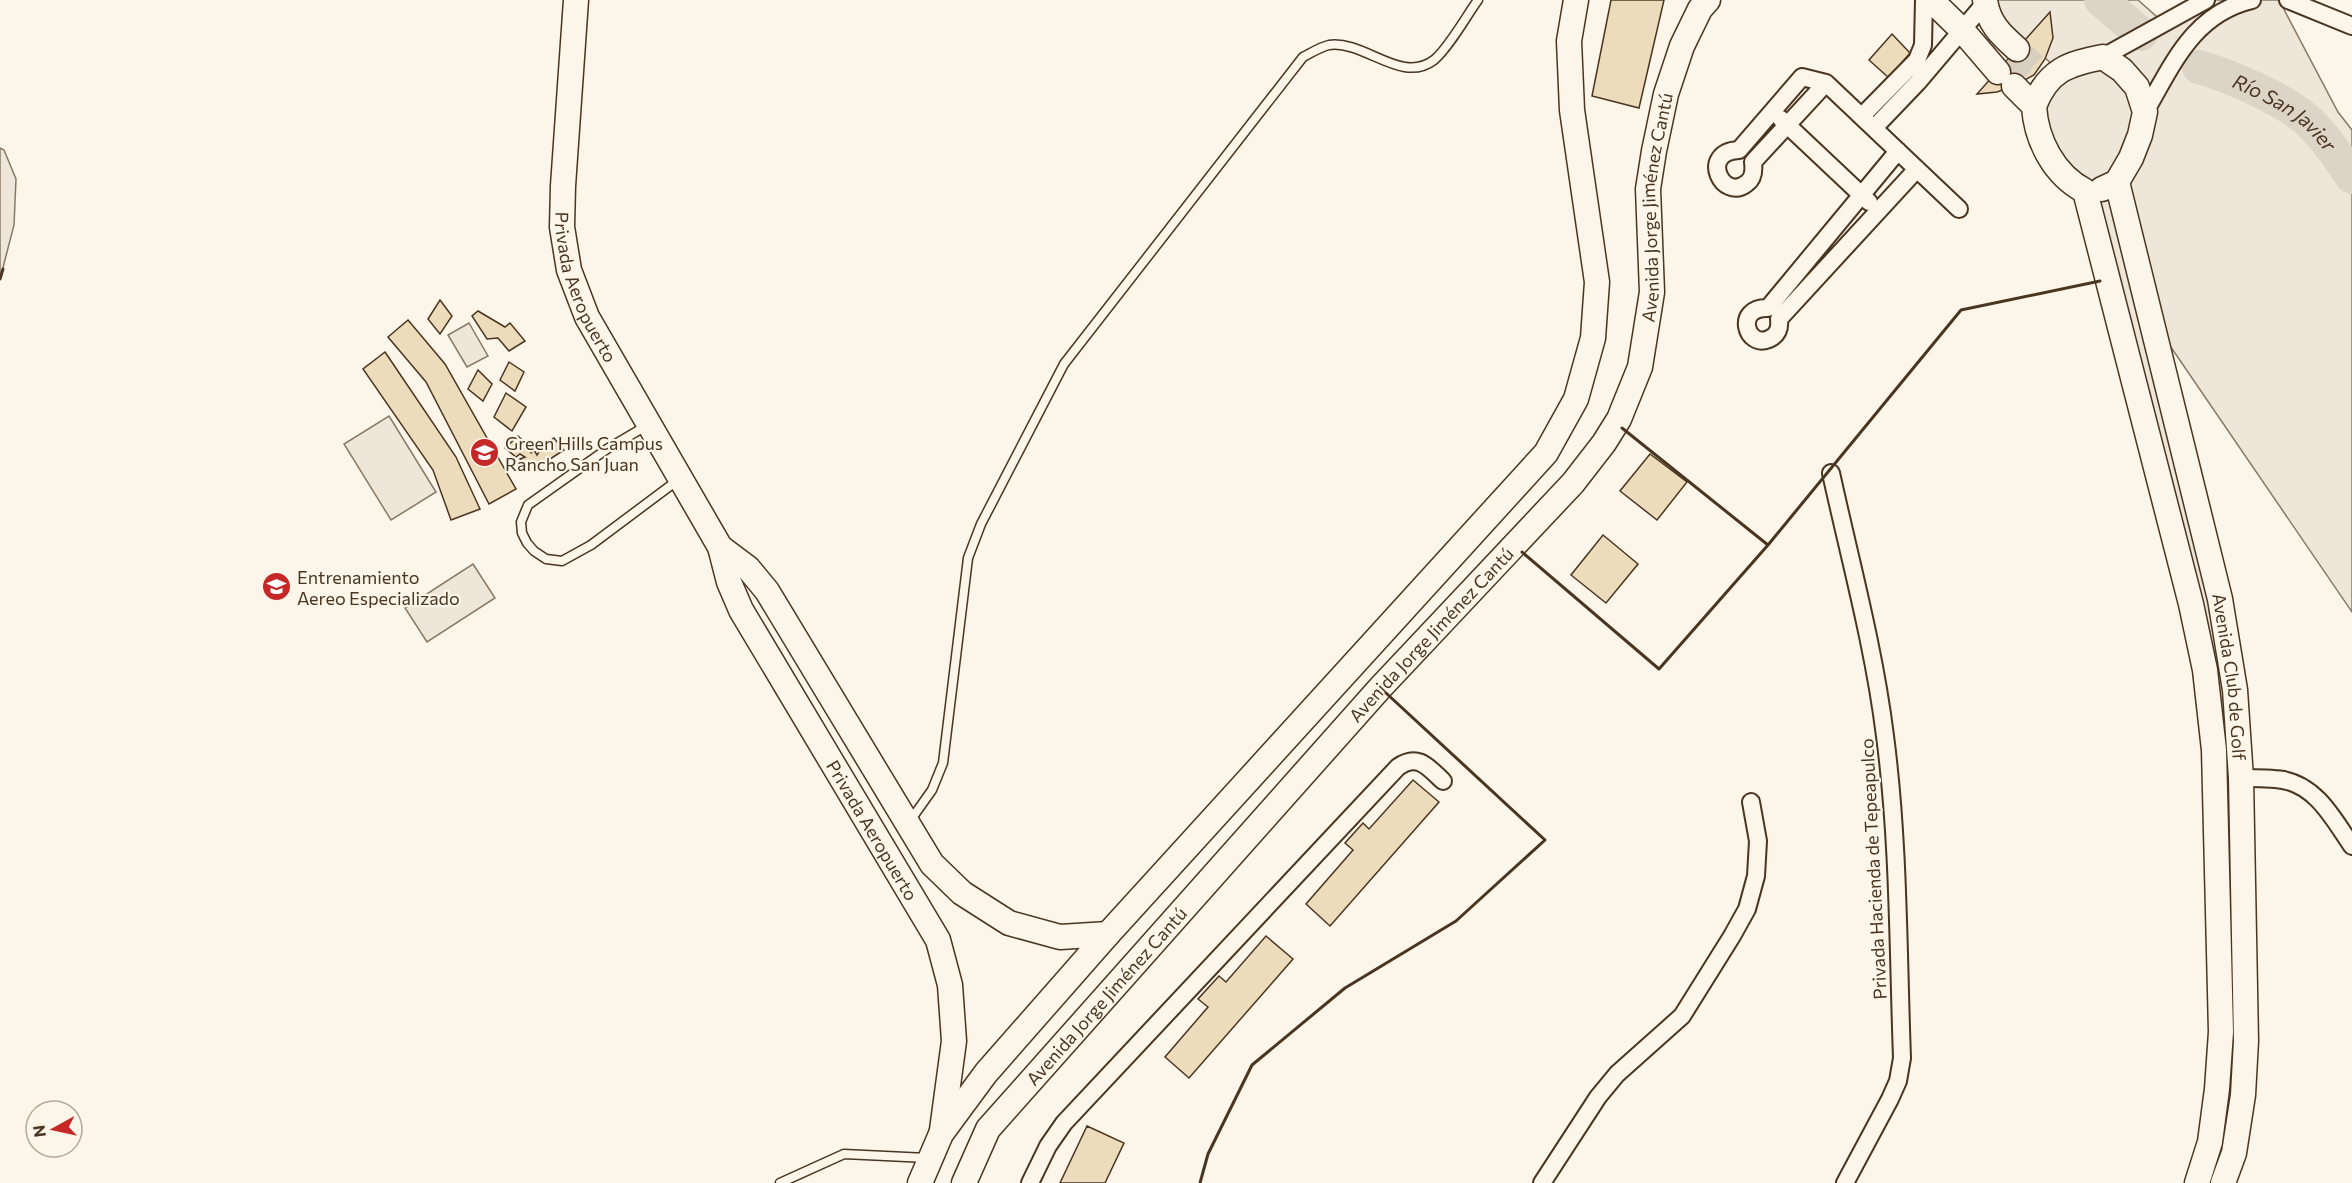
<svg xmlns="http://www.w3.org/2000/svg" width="2352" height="1183" viewBox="0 0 2352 1183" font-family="Commissioner,sans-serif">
	<rect width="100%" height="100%" fill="#fbf6e9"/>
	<!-- green -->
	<path fill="#ede6d9" stroke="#887966" stroke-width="1.5" d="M1986,0H2138L2165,24L2206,0H2279L2338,112L2352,130V612L2151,318L2220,599L2246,1041L2223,1183H2197L2209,1143L2214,750L2085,191L2035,124L2058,70L1986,3Z
		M0,148L4,150L16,179L14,225L0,279Z
		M469,323L488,356L467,367L448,335Z
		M389,416L436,492L391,520L344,444Z
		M473,564L495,598L427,642L405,608Z"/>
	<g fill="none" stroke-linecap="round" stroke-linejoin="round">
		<!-- river -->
		<g stroke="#dcd4c6" stroke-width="34">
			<path d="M2101,0L2141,34"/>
			<path id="s1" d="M2199,67C2230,76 2281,98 2306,119C2324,135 2339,157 2352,177"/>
		</g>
	</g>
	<!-- building -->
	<path fill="#ecdcbc" stroke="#4a3520" stroke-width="1.5" d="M1611,0H1664L1639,108L1592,96Z
		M2050,12L2053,38L2045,59L2034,75L2014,86L1997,92L1977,94Z
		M1892,34L1910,53L1889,78L1869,60Z
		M440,300L452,316L440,334L428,319Z
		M478,311L505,327L510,323L525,341L509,351L498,338L487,339L472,316Z
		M408,320L445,364L516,489L489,504L426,382L388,337Z
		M385,352L456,457L480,509L451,520L433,470L363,369Z
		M509,362L524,372L515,391L500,380Z
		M478,370L492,384L483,401L468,389Z
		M506,393L526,407L512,431L494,417Z
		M518,436L529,446L527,449L531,453L534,450L537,455L539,452L538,449L554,438L564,450L533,470L520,459L525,457L520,454L516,457L505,448Z
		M1650,454L1687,482L1657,520L1620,491Z
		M1603,535L1638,564L1606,603L1571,575Z
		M1413,780L1439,802L1330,926L1306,904L1353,850L1345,843L1363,823L1369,829Z
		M1266,936L1293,959L1189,1078L1165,1057L1208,1007L1198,999L1219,976L1226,982Z
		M1087,1126L1124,1143L1105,1183H1060Z"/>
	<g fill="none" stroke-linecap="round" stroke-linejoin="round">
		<!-- secondary-tunnel -->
		<path stroke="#d8cfc1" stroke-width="24" stroke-dasharray="24 12" stroke-linecap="butt" d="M2017,49L2039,69
			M2005,63L2025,81"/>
		<defs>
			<path id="lane" d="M646,426L607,449L528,505L521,522L522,533L527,543L534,551L546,559L562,561L591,545L678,480
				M910,821L932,790L943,763L968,558L981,524L1064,364L1303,57C1311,53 1320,47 1329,45C1365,40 1401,85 1434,60C1448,49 1467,15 1478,0
				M780,1183L844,1154L927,1158"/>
			<path id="street" d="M2288,0L2352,26
				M2103,57L2206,0
				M1826,83L1753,162C1754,170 1754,178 1747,183C1723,203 1698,152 1739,150L1802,77L1826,83L1959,209
				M2145,112C2173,64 2193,14 2252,0
				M1862,116L1917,60L1923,45L1924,0
				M1781,119L1869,202
				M1874,128L1918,82L1985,3
				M1898,151L1768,308C1734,307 1746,349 1769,339C1778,335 1780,328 1779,319L1917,169
				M1831,473C1850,560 1874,647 1885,736C1899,842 1898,951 1902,1058L1898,1081L1890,1099L1845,1183
				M2241,778C2255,778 2270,778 2283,780C2317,786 2334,820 2352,846
				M1030,1183L1048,1146L1064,1123L1398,767C1418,753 1428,767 1443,781
				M1542,1183L1598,1097L1617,1074L1682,1016L1732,936L1747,909L1756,876L1758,841L1751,802"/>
			<g id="secondary">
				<path id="s2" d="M576,0L563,186L562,227L569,270L587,317L720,547L729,582L741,610L938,940L950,985L954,1041L942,1130"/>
				<path d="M1931,0L1962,30L1998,72"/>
				<path d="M1985,0C1988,23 2001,35 2017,49"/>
				<path d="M2014,86L2034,106C2036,140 2054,175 2085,191L2191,604L2205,670L2214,750L2221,1032L2217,1089L2210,1142L2197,1183"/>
				<path d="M2034,106C2048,70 2068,64 2103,57L2122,70L2137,87L2145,112L2140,135L2131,158L2117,182L2102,189"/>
				<path id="s3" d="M2117,182L2220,599L2235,690L2241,778L2246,1041L2243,1095L2234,1153L2223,1183"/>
				<path d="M720,547L748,568L767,591L932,864L962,893L1009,923L1060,937L1108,934"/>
				<path d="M920,1183L941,1134L986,1073L1108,934L1546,453L1576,399L1593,338L1597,282L1572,110L1569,41L1576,0"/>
				<path id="s4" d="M964,1183L988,1129L1380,688L1573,483L1604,443L1619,419L1640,367L1652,292L1648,189L1654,151L1666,94L1682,46L1700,9L1708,0"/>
			</g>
		</defs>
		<!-- lane casing -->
		<use href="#lane" stroke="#4a3520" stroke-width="11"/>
		<!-- street casing -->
		<use href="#street" stroke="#4a3520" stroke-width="20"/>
		<!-- secondary casing -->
		<use href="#secondary" stroke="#4a3520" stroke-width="27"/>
		<!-- lane -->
		<use href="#lane" stroke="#fbf6e9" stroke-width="8"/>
		<!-- street -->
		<use href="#street" stroke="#fbf6e9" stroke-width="16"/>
		<!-- secondary -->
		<use href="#secondary" stroke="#fbf6e9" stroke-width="24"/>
		<!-- wall -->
		<path stroke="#4a3520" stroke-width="3" d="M0,279L3,269
			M1622,428L1768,545L1961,310L2100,281
			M1522,552L1659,669L1768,545
			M1200,1183L1208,1154L1252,1065L1345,988L1456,921L1545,840L1386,693"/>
	</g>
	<!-- icons -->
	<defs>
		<symbol id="school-disc" viewBox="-11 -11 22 22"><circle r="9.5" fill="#c62828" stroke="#fbf6e9"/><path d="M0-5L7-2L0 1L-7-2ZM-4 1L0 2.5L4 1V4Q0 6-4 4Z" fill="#fff"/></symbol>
		<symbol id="university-disc" viewBox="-11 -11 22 22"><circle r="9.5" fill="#c62828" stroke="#fbf6e9"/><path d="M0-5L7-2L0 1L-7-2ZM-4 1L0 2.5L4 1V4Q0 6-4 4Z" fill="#fff"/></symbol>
	</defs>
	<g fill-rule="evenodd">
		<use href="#school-disc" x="468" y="436" width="33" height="33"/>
		<use href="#university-disc" x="260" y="570" width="33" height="33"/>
	</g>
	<g text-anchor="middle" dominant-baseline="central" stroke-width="4.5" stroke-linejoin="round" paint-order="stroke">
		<!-- street labels -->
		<g font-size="18" fill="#4a3520" stroke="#fbf6e9">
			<text stroke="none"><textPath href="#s4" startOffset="1227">Avenida Jorge Jiménez Cantú</textPath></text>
			<text stroke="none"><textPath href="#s2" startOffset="292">Privada Aeropuerto</textPath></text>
			<text stroke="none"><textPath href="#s4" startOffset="723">Avenida Jorge Jiménez Cantú</textPath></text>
			<text stroke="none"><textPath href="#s3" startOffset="508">Avenida Club de Golf</textPath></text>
			<text stroke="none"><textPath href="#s2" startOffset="910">Privada Aeropuerto</textPath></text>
			<text transform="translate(1873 869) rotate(-93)">Privada Hacienda de Tepeapulco</text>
			<text stroke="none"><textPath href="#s4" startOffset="237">Avenida Jorge Jiménez Cantú</textPath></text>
		</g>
		<!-- poi labels -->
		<g font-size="18" fill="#4a3520" stroke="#fbf6e9" text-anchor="start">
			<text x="505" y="443">Green Hills Campus<tspan x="505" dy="21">Rancho San Juan</tspan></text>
			<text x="297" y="577">Entrenamiento<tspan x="297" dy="21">Aereo Especializado</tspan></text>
		</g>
		<!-- water labels -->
		<g font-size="20" font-style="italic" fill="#4a3520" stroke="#fbf6e9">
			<text stroke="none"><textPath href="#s1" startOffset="98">Río San Javier</textPath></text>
		</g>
	</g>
	<!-- north arrow -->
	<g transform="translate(54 1129) rotate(262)"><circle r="28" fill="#fbf6e9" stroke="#b4a999" stroke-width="1.5"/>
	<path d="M0-4.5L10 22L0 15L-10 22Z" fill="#c62828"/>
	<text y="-9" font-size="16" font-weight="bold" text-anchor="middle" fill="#4a3520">N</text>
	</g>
</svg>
